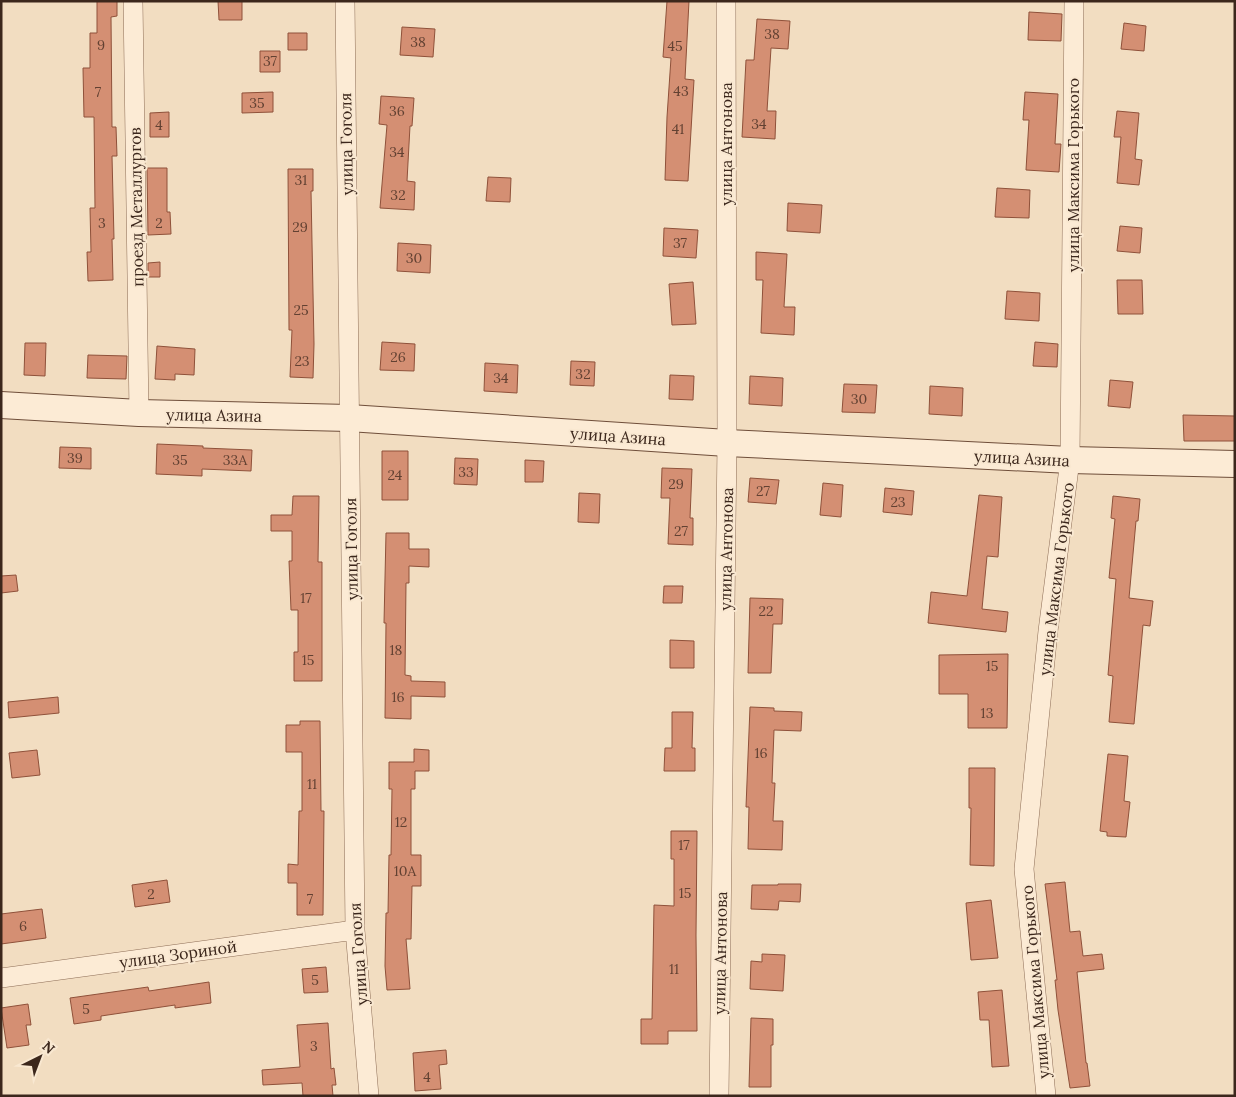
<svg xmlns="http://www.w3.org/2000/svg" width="1236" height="1097" viewBox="0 0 1236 1097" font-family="Lora,serif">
	<rect width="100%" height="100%" fill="#f2ddc1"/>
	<!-- building -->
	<path fill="#d48f73" stroke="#8f513a" d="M97,1H117V16L111,17L112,127H116L117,156H112L114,239H112L113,280L88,281L87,252H91L90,208H95L94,117H84L83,68H90V33H97Z
		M218,1H242V20H219Z
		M667,1H689L685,79L694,80L688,181L665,180L667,117L671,58L663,57Z
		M1029,12L1062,14L1061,41L1028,40Z
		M757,19L790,21L788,49L771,48L767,111H776L775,139L742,137L746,60H754Z
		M1124,23L1146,26L1144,51L1121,49Z
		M402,27L435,29L433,57L400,55Z
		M288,33H307V50H288Z
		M260,51H280V72H260Z
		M273,92V112L242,113V93Z
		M1025,92L1058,94L1055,144H1061L1059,172L1026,170L1029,120H1023Z
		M381,96L414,98L412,126H410L407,181L415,182L414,210L380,208L387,125L379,124Z
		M1117,111L1139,113L1135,159L1142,160L1139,185L1117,183L1121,137H1114Z
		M169,112V137H150V113Z
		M147,168H167V212H170L171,234L148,235Z
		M288,169H313V191H311L314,344L313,378L290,377L292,330H289Z
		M488,177L511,178L510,202L486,201Z
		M997,188L1030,190L1029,218L995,217Z
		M788,203L822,205L820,233L787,231Z
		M1120,226L1142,228L1140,253L1117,251Z
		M664,228L698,230L696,258L663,256Z
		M398,243L431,245L430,273L397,271Z
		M756,252L787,254L784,307H795L794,335L761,333L763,280H756Z
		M160,262V277H148V263Z
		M1117,280H1142L1143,314H1118Z
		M693,282L696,324L672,325L669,284Z
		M1007,291L1040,293L1039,321L1005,319Z
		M382,342L415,344L414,371L380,370Z
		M1035,342L1058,344L1057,367L1033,366Z
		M25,343H46L45,376L24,375Z
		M157,346L195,349L194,375L175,374V380L155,379Z
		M88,355L127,356L126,379L87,378Z
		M571,361L595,362L594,386L570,385Z
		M485,363L518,365L517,393L484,391Z
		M670,375L694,376L693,400L669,399Z
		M750,376L783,378L782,406L749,404Z
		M1110,380L1133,382L1130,408L1108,406Z
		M844,384L877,385L875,413L842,412Z
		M930,386L963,388L962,416L929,414Z
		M1183,415L1235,416V441H1184Z
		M157,444L203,446V448L252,450L251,471L202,469V476L156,474Z
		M60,447L91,448V469L59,468Z
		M382,451H408V500H382Z
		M455,458L478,459L477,485L454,484Z
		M525,460L544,461L543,482H525Z
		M662,468L692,469L690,518H693V545L668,544L670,498H661Z
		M750,478L779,480L776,504L748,502Z
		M823,483L843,485L841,517L820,515Z
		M885,488L914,491L912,515L883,512Z
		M579,493L600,494L599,523L578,522Z
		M979,495L1002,497L998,557L987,556L982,609L1008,612L1006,632L928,623L931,592L967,596Z
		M293,496H319L318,562H322V681H294V652H298V610H291L289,561H292V531H271V515H292Z
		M1113,496L1140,499L1138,521H1136L1129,598L1153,601L1150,626L1143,625L1134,724L1109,722L1113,676L1108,675L1116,579L1109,578L1115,519L1111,518Z
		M386,533H409V549H429V567L409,566V583H406L405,675L411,676V681L445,682V697L411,696V719L385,718L386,623H384Z
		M16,575L18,591L1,593V576Z
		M664,586H683L682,603H663Z
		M750,598L783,599L782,624H773L771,673H748Z
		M670,640L694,641V668H670Z
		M1008,654L1007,728H968V694H939V655Z
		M58,697L59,713L9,718L8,702Z
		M750,707L774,708V711L802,712L801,731L774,730L772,783H775L773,821H783L782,850L748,849L749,807H746Z
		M672,712H693L692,748H695V771H664L665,748H672Z
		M300,721H320L321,811H324L323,915H297V883H288V864L298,865L299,811H302V752H286V725H300Z
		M414,749L429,750V771H415V789H411V855H421V886H412L411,939H406L410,989L387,990L385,966L386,913H388L389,855H391L392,789H389V762H414Z
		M37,750L40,775L12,778L9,753Z
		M1108,754L1128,756L1124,801L1130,802L1126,837L1107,836V832L1100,831Z
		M969,768H995L994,866L970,865L971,808H969Z
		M671,831H697L696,935L697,1031H668V1044H641V1019H652L654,905L674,906V859H671Z
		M167,880L170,902L135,907L132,885Z
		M1065,882L1070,932L1080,931L1083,956L1102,954L1104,969L1077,972L1086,1063H1087L1090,1086L1070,1088L1058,1010L1055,980H1057L1045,884Z
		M778,884H801L800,902L779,901L778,910L751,909L752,885H778Z
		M991,900L998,958L971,960L966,903Z
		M42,909L46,938L1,944V914Z
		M762,954L785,955L783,991L750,989L751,961L762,962Z
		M326,967L328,992L304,993L302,969Z
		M209,982L211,1003L175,1008V1005L101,1016V1020L74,1024L70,998L148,987L149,991Z
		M1002,990L1009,1066L992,1067L989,1020H980L978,992Z
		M28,1004L31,1025H26L29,1045L7,1048L1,1008Z
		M751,1018L773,1019V1045H771V1087H749Z
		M328,1023L331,1069L334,1068L336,1085H332L333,1096H303L302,1083L263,1085L262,1070L300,1067L297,1025Z
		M446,1050L447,1064L439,1065L441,1089L415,1091L413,1053Z"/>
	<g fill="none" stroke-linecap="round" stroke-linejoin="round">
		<defs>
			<path id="minor" d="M133,1L139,413
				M345,1L355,930L369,1096
				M1,978L355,930
				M719,1096L727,443L726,1
				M1046,1096L1024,869L1048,631L1070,460L1074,1"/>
			<path id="secondary" d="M1,405L139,413L349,418L727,443L1070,460L1235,464"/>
		</defs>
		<!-- minor casing -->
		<use href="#minor" stroke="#8d6d56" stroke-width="20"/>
		<!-- secondary casing -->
		<use href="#secondary" stroke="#6f4e3a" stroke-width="28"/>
		<!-- minor -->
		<use href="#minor" stroke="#fcebd5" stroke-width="19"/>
		<!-- secondary -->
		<use href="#secondary" stroke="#fcebd5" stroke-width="26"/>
	</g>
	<g text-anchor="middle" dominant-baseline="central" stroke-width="4" stroke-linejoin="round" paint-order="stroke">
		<!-- number labels -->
		<g font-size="14" fill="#624132">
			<text x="772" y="34">38</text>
			<text x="418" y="42">38</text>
			<text x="101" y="45">9</text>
			<text x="675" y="46">45</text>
			<text x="270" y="61">37</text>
			<text x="681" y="91">43</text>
			<text x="98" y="92">7</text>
			<text x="257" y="103">35</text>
			<text x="397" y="111">36</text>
			<text x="759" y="124">34</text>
			<text x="159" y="125">4</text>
			<text x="678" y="129">41</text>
			<text x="397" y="152">34</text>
			<text x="301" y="180">31</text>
			<text x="398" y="195">32</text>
			<text x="102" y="223">3</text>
			<text x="159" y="223">2</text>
			<text x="300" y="227">29</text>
			<text x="680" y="243">37</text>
			<text x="414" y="258">30</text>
			<text x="301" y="310">25</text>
			<text x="398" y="357">26</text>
			<text x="302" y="361">23</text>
			<text x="583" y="374">32</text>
			<text x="501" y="378">34</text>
			<text x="859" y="399">30</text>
			<text x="75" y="458">39</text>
			<text x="180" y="460">35</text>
			<text x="235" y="460">33А</text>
			<text x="466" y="472">33</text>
			<text x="395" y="475">24</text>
			<text x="676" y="484">29</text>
			<text x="763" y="491">27</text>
			<text x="898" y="502">23</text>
			<text x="681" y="531">27</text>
			<text x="306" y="598">17</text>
			<text x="766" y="611">22</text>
			<text x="396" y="650">18</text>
			<text x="308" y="660">15</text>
			<text x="992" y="666">15</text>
			<text x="398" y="697">16</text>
			<text x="987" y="713">13</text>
			<text x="761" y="753">16</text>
			<text x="312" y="784">11</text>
			<text x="401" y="822">12</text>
			<text x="684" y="845">17</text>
			<text x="405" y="871">10А</text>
			<text x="685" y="893">15</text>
			<text x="151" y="894">2</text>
			<text x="310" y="899">7</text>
			<text x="23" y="926">6</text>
			<text x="674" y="969">11</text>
			<text x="315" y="980">5</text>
			<text x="86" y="1009">5</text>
			<text x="314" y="1046">3</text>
			<text x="427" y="1077">4</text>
		</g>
		<!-- street labels -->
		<g font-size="16" fill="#3c271c" stroke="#f9e8d1">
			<text transform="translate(346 144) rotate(-91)">улица Гоголя</text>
			<text transform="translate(726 144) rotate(-90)">улица Антонова</text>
			<text transform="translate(1073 175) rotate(-90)">улица Максима Горького</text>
			<text transform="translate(136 207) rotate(-91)">проезд Металлургов</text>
			<text transform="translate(214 415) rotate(1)">улица Азина</text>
			<text transform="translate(618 436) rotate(4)">улица Азина</text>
			<text transform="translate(1022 458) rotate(3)">улица Азина</text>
			<text transform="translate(351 549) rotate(-91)">улица Гоголя</text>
			<text transform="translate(726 549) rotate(-89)">улица Антонова</text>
			<text transform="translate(1056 579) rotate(-83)">улица Максима Горького</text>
			<text transform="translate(720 953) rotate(-89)">улица Антонова</text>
			<text transform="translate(178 954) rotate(-8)">улица Зориной</text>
			<text transform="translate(358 954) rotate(-94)">улица Гоголя</text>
			<text transform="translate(1035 982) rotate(-95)">улица Максима Горького</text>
		</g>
	</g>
	<!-- border -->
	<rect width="1236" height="1097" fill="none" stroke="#3c271c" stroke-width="5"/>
	<!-- north arrow -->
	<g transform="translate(40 1057) rotate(42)" stroke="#f9e8d1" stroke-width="4" paint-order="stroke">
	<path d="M0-4L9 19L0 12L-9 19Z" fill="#3c271c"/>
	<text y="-8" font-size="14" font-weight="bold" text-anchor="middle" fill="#3c271c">N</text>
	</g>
</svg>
